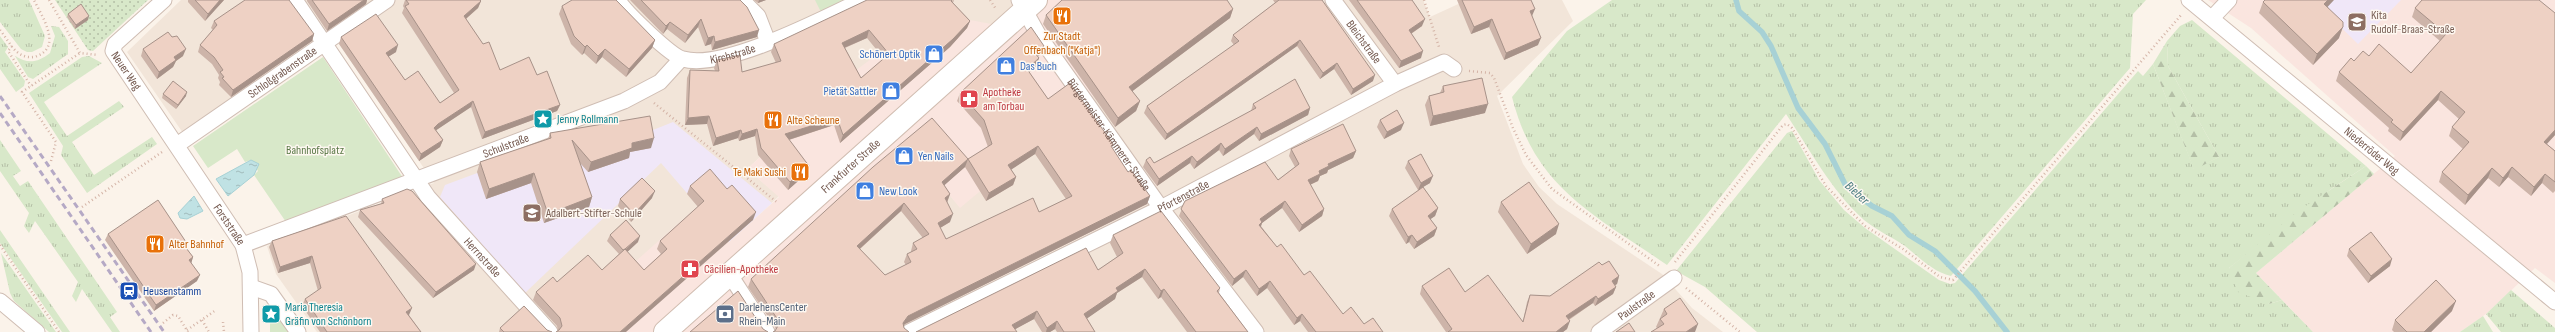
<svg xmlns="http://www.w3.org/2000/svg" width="2555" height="332" viewBox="0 0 2555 332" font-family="'Sofia Sans Condensed',sans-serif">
	<defs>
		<pattern id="grass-tufts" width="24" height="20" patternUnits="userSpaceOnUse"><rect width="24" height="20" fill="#d8e8c9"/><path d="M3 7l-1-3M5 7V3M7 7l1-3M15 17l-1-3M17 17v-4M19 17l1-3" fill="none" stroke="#b4bfa6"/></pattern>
		<pattern id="forest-firs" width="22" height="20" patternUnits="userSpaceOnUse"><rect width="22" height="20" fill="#d8e8c9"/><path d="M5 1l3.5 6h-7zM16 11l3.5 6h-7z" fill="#b4bfa6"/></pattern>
		<pattern id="garden-dots" width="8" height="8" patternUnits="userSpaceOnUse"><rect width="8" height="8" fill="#d8e8c9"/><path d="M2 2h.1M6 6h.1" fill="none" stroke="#b4bfa6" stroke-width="1.8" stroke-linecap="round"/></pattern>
		<pattern id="water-ripples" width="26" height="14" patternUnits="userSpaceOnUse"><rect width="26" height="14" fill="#c0e2e4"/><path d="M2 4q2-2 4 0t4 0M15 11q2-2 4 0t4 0" fill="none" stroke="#a1babb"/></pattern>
	</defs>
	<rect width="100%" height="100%" fill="#fbf3ea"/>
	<!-- residential -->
	<path fill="#f2e5d9" d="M181,0H1026L997,25L904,34L793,127L747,169L779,196L729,242L698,206L582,332H317L276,274L267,246L434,183L331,32L183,133L127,52Z
		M1207,0H1423L1430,17L1467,0H1562L1573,21L1497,96L1523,164L1539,187L1557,204L1662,274L1692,308L1723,332H788L846,258L936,179L960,207Z"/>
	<!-- commercial -->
	<path fill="#fae5df" d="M1026,0H1207L960,208L936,179L846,258L788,332H582L610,284L698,206L729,242L779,197L747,169L793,127V118L904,34L959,18L997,25Z
		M2208,0H2555V283L2535,268L2486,314L2460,332H2313L2256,273L2395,156L2251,28Z"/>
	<!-- education -->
	<path fill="#f0e7f8" d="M2313,0H2401L2358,44Z
		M673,122L772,203L729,242L661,163L525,293L440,197L445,185L533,152L648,132Z"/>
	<!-- grass -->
	<path fill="url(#grass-tufts)" d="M0,0H29L45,36L42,47L32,52H27L21,49L0,22Z
		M1612,0H2146L2133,14L2130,68L1951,276C1933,272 1919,257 1905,246C1892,237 1876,230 1864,220C1830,189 1811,151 1786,114L1667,265C1595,215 1535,189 1512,97L1567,31Z
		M2192,20L2366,166L2331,189L2229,268L2269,304L2282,300L2313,332H1757L1705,287L1676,271L1787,133L1792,131L1819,180L1844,210L1865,228L1939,280L1950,284L1955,283L2138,71L2143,76L2153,64L2194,169L2219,157L2168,66L2167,41L2180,26Z
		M51,26L59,27L68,41V54L33,79L28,77L15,56C28,64 37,63 50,53L55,36Z
		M0,36L8,47L5,52L25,81L24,86L16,92L0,69Z
		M89,56L102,63L44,102L67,136L119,101L124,107L72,142L94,175L152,137L157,144L87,193L61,155L63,146L29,93L82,57Z
		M0,140L21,171L13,176L20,186L28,181L117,312L110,317L120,332H112L82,289L76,302L72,296L78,282L35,221L29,233L24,226L29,213L0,171Z
		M0,230L70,332H62L0,243Z
		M1,253L56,332H49L14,301L10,293Z
		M2511,290L2555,328V332H2501L2486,314Z
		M2483,316L2493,332H2460Z"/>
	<!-- forest -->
	<path fill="url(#forest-firs)" d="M2167,41L2168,66L2219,157L2194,170L2153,64Z
		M2366,166L2374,174L2256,273L2282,300L2269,304L2238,292L2229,268L2298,211Z"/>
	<!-- park -->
	<path fill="#d8e8c9" d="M815,0H843L821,12Z
		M323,57L403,178L286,222L254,175L258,171L251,160L245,162L237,149L208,168L193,146Z
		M279,318L289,332H270V323Z"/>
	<!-- garden -->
	<path fill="url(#garden-dots)" d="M55,0H148L93,51L88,50Z"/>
	<!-- water -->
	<path fill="url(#water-ripples)" stroke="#a7d1d5" d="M251,160L259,164L254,175L228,196L216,179Z
		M194,196L203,211L187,219L180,218L178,213Z"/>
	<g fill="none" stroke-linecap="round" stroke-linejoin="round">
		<!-- stream -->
		<path stroke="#a7d1d5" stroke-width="5.5" d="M1736,0L1739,11L1762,32L1771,46L1798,108L1825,144L1846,186L1872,206L1892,216L1909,235L1935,251L1975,291L2007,332"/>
		<defs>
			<g id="street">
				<path id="s1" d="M164,0L115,44L113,51L243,245L250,272L251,332"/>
				<path id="s2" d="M295,0L428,197L550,332"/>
				<path id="s3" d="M618,0C625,12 671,56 683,59C723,71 824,18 862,0"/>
				<path d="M742,0L758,16L768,42"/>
				<path id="s4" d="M1019,0L1039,36L1161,208L1256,332"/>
				<path id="s5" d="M1333,0L1395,84"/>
				<path id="s6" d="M2189,0L2555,302"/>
				<path d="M2213,17L2229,0"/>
				<path id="s7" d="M177,145L387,0"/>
				<path id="s8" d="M243,245L624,101L660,82L681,59"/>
				<path d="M730,275L767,332"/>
				<path d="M251,287L271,294L298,332"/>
				<path d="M0,301L37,332"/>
				<path id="s9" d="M909,332L1161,208L1395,84L1444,62L1454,69"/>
				<path id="s10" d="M1599,332L1674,278"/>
			</g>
			<g id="secondary">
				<path id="s11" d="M665,332L1036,0"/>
			</g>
		</defs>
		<!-- street casing -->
		<use href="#street" stroke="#cfbdb3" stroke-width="17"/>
		<!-- secondary casing -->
		<use href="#secondary" stroke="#d1bdb1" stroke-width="24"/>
		<!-- path -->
		<path stroke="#d4b4a7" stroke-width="2.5" stroke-dasharray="1 3" stroke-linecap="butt" d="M49,0L80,53L98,55
			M990,0L996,9
			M1424,0L1439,47
			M0,30C6,37 10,46 17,52C22,56 30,59 37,56C63,46 41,15 34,0
			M12,46L8,51L31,86
			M1469,71L1490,73L1494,78L1513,128L1526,155L1552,189L1661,267
			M654,103L778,203
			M51,161L56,142L22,92L80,53
			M82,207L162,152
			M0,245L59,332
			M1675,262L1783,125L1787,124L1792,128L1826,186L1865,226L1903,249L1940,277L1953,280L2182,14
			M1686,288L1740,332
			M202,320L209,332
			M223,322L224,332
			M163,323L173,315L178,316L188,332
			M187,330L216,310"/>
		<!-- street -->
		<use href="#street" stroke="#fff" stroke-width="15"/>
		<!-- secondary -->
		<use href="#secondary" stroke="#fff" stroke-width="22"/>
		<!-- rail -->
		<path stroke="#b5a9c5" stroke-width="3" stroke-dasharray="6 4" stroke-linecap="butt" d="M0,96L164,332
			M0,113L151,332"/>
	</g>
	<!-- wall -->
	<path fill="#cdb4a9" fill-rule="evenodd" d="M188,0H224L205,21L188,2Z
		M307,0H367L366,4L327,31L307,1Z
		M405,0H480L481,1L478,8L466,19L500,70L537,75L560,105L557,111L482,139L471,107L436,130L443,140L440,147L419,161L339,44L341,37L396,52L388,57L405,80L440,103L454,93L402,13L404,8L403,6Z
		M630,0H740L757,37L712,50L711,44L705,46L698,27L685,43L667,29L663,34Z
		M754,0H766L758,3Z
		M954,0L953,3L970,21L967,28L950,47L840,143L834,125L789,140L806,174L788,190L758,155L755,136L739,141L738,138L713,146L707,124L685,125L687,78L690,70L715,71L714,68L717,60L742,72L776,63L771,52L774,44ZM867,38L884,59L861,78L845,48Z
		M1273,0H1322L1373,81L1351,95L1334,69L1320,79L1297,46L1165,140L1144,113L1147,106L1234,45L1231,41L1233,35L1275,3Z
		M1349,0H1412L1422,26L1411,34L1421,58L1399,68Z
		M1457,0H1531L1532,16L1538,45L1504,60L1489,27L1471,34Z
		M2422,0L2555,135L2547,144L2555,151V191L2553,193L2542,183L2531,196L2508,177L2499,187L2488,178L2465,205L2439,182L2442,172L2463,149L2449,136L2452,127L2459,119L2438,100L2400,141L2388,131L2389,128L2336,81L2339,72L2354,61L2369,56L2411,73L2440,41L2412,17L2415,8Z
		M2263,2L2328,7L2339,38L2313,65L2259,13Z
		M562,6L655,40L652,48L626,77L602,57L596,64L584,53L582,55L571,44L559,14Z
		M1233,9L1230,18L1132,91L1140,101L1136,111L1115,127L1043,24L1046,15Z
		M68,14L88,20L75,29L67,17Z
		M214,21L314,34L312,41L231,97L219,85L220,82L218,78L219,75L212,64L198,52L200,45L213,30L211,28Z
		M172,37L183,56L176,61L173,67L157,79L141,56L143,49Z
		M1041,54L1037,57L1039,58L1036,66L1029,72L1048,99L1113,144L1112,148L1128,172L1150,196L1147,204L905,324L775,331L776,330L775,327L748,287L751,279L968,159L988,147L981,128L957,101L960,93ZM1035,154L1066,199L1039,212L946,239L940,228L950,222L947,203L950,194L944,185L965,167L986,201L1013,185L1016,177L1011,169ZM901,211L923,238L913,243L911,251V252L907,254L904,262L906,265L885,275L860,249Z
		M1443,86L1485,113L1430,126L1425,105L1429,96L1440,93Z
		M163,94L186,96L176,109L162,98Z
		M1253,104L1310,108L1308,115L1259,141L1254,134L1223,156L1219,150L1194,169L1190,163L1157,186L1143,167L1146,160L1154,163L1251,111Z
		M1380,120L1401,130L1384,139L1377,127Z
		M550,133L651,148L630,152L629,158L588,172L580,163L592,197L589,207L544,223L531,183L486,199L477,172L480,162L548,139Z
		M1291,149L1356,151L1353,158L1328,170L1327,173L1320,176L1318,181L1310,185L1324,209L1322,216L1299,232L1282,208L1262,223L1261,226L1277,247L1343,314L1364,324L1383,332H1308L1300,321L1294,325L1267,288L1257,296L1243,277L1232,286L1179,216L1185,201L1278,180L1295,167L1289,156Z
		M1408,161L1430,183L1423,187L1438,208L1435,216L1430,219L1437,228L1434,236L1414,249L1409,242L1406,244L1389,216L1392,209L1423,187L1418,190L1405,168Z
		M690,186L753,220L558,331L557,326L533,300L536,292L557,282L602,270L619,254L607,241L610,235L638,242L627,252L644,270L661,254L657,249L660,241L698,207L687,194Z
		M652,198L631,222L618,206L620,199Z
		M382,199L474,270L433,298L358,217L360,210L381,204Z
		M1501,202L1556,234L1527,254L1498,212Z
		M346,216L409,315L421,332H320L302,306L305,299L318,291L310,263L278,273L269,247L272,241Z
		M108,234L185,246L193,257L191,263L197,281L154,311L105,240Z
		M1113,235L1220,288L1219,293L1248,332H1187L1161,297L1158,299L1142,277L1117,293L1115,299L1087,318L1095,332H1057L1055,329L1050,332H1042L1034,319L1015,329L916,332L1098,270L1117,257L1110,243Z
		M2349,249L2390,266L2368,283L2347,256Z
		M1602,265L1619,276L1617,284L1615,285L1616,287L1613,294L1595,306L1593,303L1569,320L1567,329L1563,332H1446L1420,294L1422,286L1465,292L1523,321L1527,302L1530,295L1550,296Z
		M1664,309L1695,332L1657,328L1656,327Z
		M2452,311L2431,332H2394L2392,330L2395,320Z
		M500,328L547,330L552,332H499Z"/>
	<!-- shaded-wall -->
	<path fill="#a79289" d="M220,0H224L205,21L208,14Z
		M364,0H367L366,4L327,31L329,24Z
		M759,0H766L758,3Z
		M2328,0H2334L2320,15L2324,4Z
		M481,1L478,8L461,23L464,16Z
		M1233,9L1230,18L1126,96L1129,87Z
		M1535,9L1532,16L1530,11Z
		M89,16L88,20L75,29L76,25Z
		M701,19L698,27L685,43L688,35Z
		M1425,19L1422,26L1406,37L1409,30Z
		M1492,19L1489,27L1471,34L1474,27Z
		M970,21L967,28L950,47L840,143L843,135Z
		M670,22L667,29L663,34L666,26Z
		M2343,27L2339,38L2313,65L2317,54Z
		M759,30L757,37L712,50L715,42Z
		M869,30L867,38L839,50L842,43Z
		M314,34L312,41L231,97L233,90Z
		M714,36L711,44L705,46L708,38Z
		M1541,38L1538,45L1504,60L1506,53Z
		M655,40L652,48L626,77L629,69Z
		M1300,40L1297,46L1165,140L1167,134Z
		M398,45L396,52L383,60L386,53Z
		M587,45L584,53L582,55L585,47Z
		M1044,46L1041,54L1032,61L1035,53Z
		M186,49L183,56L176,61L173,67L157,79L159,72L174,57Z
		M605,49L602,57L596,64L598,56Z
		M1423,51L1421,58L1399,68L1401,61Z
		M1039,58L1036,66L1024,77L1027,69Z
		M1337,63L1334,69L1320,79L1323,73Z
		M1375,75L1373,81L1351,95L1353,89Z
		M2441,91L2438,100L2400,141L2403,132Z
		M187,92L186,96L176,109L178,105Z
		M473,101L471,107L435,131L434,128L438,124Z
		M1140,101L1136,111L1115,127L1118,118Z
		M1488,104L1485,113L1430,126L1433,116Z
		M560,105L557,111L482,139L485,132Z
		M1310,108L1308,115L1259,141L1261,134Z
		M709,116L707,124L685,125L688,118Z
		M837,118L834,125L782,142L785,134Z
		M1404,123L1401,130L1384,139L1387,132Z
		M1257,127L1254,134L1223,156L1225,149Z
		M757,129L755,136L739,141L742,134Z
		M741,130L738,138L713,146L716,138Z
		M2555,130V135L2540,151L2544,142Z
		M654,138L651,148L630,152L629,158L588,172L591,162L632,143Z
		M443,140L440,147L419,161L421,154Z
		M1221,143L1219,150L1194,169L1197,162Z
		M1038,146L1035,154L1006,173L1008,165Z
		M1356,151L1353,158L1328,170L1327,173L1320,176L1318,181L1305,187L1308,180L1328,164Z
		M1192,156L1190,163L1157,186L1159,179Z
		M968,159L965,167L939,190L942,182Z
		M809,166L806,174L788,190L790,182Z
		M2512,167L2508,177L2499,187L2503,178Z
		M2492,168L2488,178L2465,205L2468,195Z
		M534,173L531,183L486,199L489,189Z
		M2545,174L2542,183L2531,196L2534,187Z
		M1433,176L1430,183L1418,190L1421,183Z
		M1016,177L1013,185L986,201L989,193Z
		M655,191L652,198L631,222L634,214Z
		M950,194L947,202L942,206L945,198Z
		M1150,196L1147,204L905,324L900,331L903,323L908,316Z
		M592,197L589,207L544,223L548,214Z
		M1285,201L1282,208L1262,223L1260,229V219Z
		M904,203L901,211L854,254L857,246Z
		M1438,208L1435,216L1425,223L1428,216Z
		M1324,209L1322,216L1299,232L1302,225Z
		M756,212L753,220L626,332H620Z
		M953,214L950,222L935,231L938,223Z
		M1559,224L1556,234L1527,254L1531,244Z
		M1437,228L1434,236L1414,249L1417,242Z
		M1412,235L1409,242L1406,244L1408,237Z
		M640,236L638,242L622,257L624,251Z
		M312,256L310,263L278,273L280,267Z
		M193,257L191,264L189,260Z
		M2392,259L2390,266L2368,283L2371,276Z
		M476,264L474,270L433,298L436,292Z
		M1145,269L1142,277L1117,293L1115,299L1082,322L1084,314L1116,288Z
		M1246,270L1243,277L1232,286L1234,279Z
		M200,275L197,281L154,311L156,305Z
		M1619,276L1617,284L1610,288L1612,281Z
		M1270,281L1267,288L1257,296L1259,289Z
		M1616,287L1613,294L1595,306L1598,299Z
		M1164,289L1161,297L1158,299L1161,291Z
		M1596,296L1593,303L1563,323L1566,316Z
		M2456,301L2452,311L2431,332H2424Z
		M412,308L409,315L404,318L406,312Z
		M1037,311L1034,319L1010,332L1012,325Z
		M1302,314L1300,321L1294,325L1297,318Z
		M1057,321L1055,329L1050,332H1046L1047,328Z
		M1570,321L1567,329L1563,332H1556Z
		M1698,324L1695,332H1686Z"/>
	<!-- building -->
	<path fill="#eed1c4" stroke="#a79289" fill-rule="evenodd" d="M195,0H220L208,14Z
		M245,0H289L314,34L233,90L222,78L224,77L220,72L223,70L214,57L200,45L217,25L214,21Z
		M312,0H364L329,24Z
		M406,0H480L481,1L464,16L483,44L489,42L500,70L529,57L537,75L547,71L560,105L485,132L473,101L438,124L434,128L443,140L421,154L341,37L376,14L398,45L386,53L405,80L418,71L440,103L459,90L405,6L409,4Z
		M572,0H616L655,40L629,69L605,49L598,56L587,45L585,47L574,36L562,6Z
		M641,0H740L747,7L759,30L715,42L714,36L708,38L701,19L688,35L670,22L666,26Z
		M867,0H952L951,1L970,21L953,39L843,135L837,118L785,134L809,166L790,182L761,148L757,129L742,134L741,130L716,138L709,116L688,118L690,70L719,71L717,60L740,55L742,72L781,61L774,44ZM869,30L889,54L861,78L842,43Z
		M1062,0H1227L1233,9L1129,87L1140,101L1118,118L1046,15Z
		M1279,0H1322L1375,75L1353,89L1337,63L1323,73L1300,40L1167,134L1147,106L1239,41L1233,35Z
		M1357,0H1412L1425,19L1409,30L1423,51L1401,61Z
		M1462,0H1531L1535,9L1530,11L1541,38L1506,53L1492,19L1474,27Z
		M2265,0H2328L2324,4L2343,22V27L2317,54L2263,2Z
		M2422,0H2539L2555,13V130L2544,142L2555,151V182L2545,174L2534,187L2512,167L2503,178L2492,168L2468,195L2442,172L2469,142L2452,127L2465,112L2441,91L2403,132L2391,122L2393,120L2339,72L2351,58L2354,61L2363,51L2369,56L2379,44L2411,73L2446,34L2415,8Z
		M81,4L89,16L76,25L68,14Z
		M1031,27L1044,46L1035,53L1039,58L1027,69L1048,99L1070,83L1113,144L1111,146L1128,172L1131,170L1150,196L908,316L903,323L904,328L909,332H773L775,331L779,324L778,320L751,279L873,167L932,118L968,159L992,144L984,120L960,93ZM1038,146L1072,196L1039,212L1033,198L946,239L938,223L953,214L945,198L950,194L942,182L968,159L989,193L1016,177L1008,165ZM904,203L929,234L913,243L917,249L907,254L911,262L885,275L857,246Z
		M168,32L172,37L177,36L186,49L174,57L176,60L159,72L143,49Z
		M1482,78L1488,104L1433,116L1429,96L1444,92L1443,86Z
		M1295,79L1310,108L1261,134L1257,127L1225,149L1221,143L1197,162L1192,156L1159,179L1146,160L1150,157L1154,163L1256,108L1253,104Z
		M173,81L187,92L178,105L163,94Z
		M1397,110L1404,123L1387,132L1380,120Z
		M650,116L654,138L632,143V148L591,162L572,140L592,197L548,214L534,173L489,189L480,162L551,138L550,133Z
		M1343,124L1356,151L1328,164L1329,166L1319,171L1320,174L1308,180L1324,209L1302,225L1285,201L1260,219L1262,222L1259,225L1277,247L1281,244L1304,275L1310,271L1343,314L1351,307L1364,324L1373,318L1383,332H1316L1302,314L1297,318L1270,281L1259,289L1246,270L1234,279L1181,209L1185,201L1265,162L1278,180L1299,164L1291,149Z
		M1421,154L1433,176L1421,183L1408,161Z
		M710,169L727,189L732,185L756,212L620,332H556L559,330L562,326L560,318L536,292L553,277L557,282L588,255L602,270L625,249L644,270L667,249L660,241L704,201L690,186Z
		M642,178L655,191L634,214L620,199Z
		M1529,182L1559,224L1531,244L1501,202Z
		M1423,187L1438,208L1428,216L1437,228L1417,242L1412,235L1408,237L1392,209Z
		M407,189L412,191L476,264L436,292L360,210L384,203L382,199Z
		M158,200L186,242L183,244L193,257L189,260L200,275L156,305L108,234Z
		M1161,211L1220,288L1217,291L1248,332H1196L1164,289L1161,291L1145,269L1116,288L1118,291L1084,314L1095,332H1064L1057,321L1047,328L1037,311L1012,325L1017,332H916L1086,248L1098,270L1123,253L1113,235Z
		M346,216L412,308L406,312L421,332H327L305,299L321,288L312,256L280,267L272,241Z
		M626,220L640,236L625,249L623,250L610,235Z
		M2371,232L2392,259L2371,276L2349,249Z
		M1609,261L1619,276L1612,281L1616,287L1598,299L1596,296L1566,316L1570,321L1556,332H1448L1452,329L1422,286L1449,268L1465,292L1488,275L1523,322L1530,295L1550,296L1599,262L1602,265Z
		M2436,280L2456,301L2424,332H2407L2395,320Z
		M738,291L763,329L768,332H690Z
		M1680,298L1698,324L1686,332H1651L1664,324L1660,319L1667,314L1664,309Z
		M524,306L547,330L552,332H504L500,328Z
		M1629,323L1635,332H1616Z"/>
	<!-- icons -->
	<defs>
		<symbol id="restaurant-square" viewBox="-11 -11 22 22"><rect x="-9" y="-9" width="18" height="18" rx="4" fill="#e8710a" stroke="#fef8f1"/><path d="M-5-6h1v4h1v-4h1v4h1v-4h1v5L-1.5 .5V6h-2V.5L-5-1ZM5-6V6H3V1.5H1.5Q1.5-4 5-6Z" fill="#fff"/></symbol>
		<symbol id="school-square" viewBox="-11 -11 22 22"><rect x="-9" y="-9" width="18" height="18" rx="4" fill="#8d6e63" stroke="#fef8f1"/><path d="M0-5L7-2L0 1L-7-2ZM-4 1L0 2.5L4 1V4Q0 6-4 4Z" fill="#fff"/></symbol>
		<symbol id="shop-square" viewBox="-11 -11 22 22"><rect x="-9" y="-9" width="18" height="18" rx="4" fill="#3f7fe0" stroke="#fef8f1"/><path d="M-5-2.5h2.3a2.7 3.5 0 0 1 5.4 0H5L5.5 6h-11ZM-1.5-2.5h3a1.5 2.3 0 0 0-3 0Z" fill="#fff"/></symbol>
		<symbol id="pharmacy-square" viewBox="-11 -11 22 22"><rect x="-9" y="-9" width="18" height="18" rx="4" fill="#e0444e" stroke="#fef8f1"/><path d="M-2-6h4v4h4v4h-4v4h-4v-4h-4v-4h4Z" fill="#fff"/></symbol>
		<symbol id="sight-square" viewBox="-11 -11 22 22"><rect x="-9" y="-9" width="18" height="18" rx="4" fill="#0f9aa8" stroke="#fef8f1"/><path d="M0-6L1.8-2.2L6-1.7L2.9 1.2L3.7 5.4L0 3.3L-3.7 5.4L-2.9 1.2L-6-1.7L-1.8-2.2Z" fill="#fff"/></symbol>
		<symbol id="station-square" viewBox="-11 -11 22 22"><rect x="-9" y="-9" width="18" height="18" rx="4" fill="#1a4fb4" stroke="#fef8f1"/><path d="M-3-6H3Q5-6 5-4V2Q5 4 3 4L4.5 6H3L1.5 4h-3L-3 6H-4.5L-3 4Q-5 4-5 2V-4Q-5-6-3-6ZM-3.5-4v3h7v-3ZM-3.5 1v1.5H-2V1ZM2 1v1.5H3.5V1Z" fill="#fff"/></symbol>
		<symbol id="bank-square" viewBox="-11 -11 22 22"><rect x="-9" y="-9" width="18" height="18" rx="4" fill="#5c6f8a" stroke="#fef8f1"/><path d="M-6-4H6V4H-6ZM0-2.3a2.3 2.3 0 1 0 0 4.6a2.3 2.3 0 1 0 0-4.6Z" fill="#fff"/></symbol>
	</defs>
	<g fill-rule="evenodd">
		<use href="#restaurant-square" x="1051" y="5" width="22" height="22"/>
		<use href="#school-square" x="2346" y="11" width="22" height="22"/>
		<use href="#shop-square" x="923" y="43" width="22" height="22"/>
		<use href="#shop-square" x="995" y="55" width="22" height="22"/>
		<use href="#shop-square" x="880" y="80" width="22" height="22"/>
		<use href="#pharmacy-square" x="958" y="88" width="22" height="22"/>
		<use href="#sight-square" x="532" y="108" width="22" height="22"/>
		<use href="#restaurant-square" x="762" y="109" width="22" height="22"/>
		<use href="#shop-square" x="893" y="145" width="22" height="22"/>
		<use href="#restaurant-square" x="789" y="161" width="22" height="22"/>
		<use href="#shop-square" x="854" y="180" width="22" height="22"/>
		<use href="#school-square" x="521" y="202" width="22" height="22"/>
		<use href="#restaurant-square" x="144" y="233" width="22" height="22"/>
		<use href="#pharmacy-square" x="679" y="258" width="22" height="22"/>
		<use href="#station-square" x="118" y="280" width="22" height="22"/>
		<use href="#sight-square" x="260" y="303" width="22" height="22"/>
		<use href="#bank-square" x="714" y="303" width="22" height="22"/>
	</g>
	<g text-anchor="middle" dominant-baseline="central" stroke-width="3" stroke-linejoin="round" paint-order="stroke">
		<!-- education labels -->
		<g font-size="12" fill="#785e54" stroke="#fef8f1" text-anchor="start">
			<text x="2371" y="15">Kita<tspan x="2371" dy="14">Rudolf-Braas-Straße</tspan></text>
			<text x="546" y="213">Adalbert-Stifter-Schule</text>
		</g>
		<!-- food labels -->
		<g font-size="12" fill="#c56008" stroke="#fef8f1" text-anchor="start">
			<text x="1062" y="36" text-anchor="middle">Zur Stadt<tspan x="1062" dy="14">Offenbach ("Katja")</tspan></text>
			<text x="787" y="120">Alte Scheune</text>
			<text x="786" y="172" text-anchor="end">Te Maki Sushi</text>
			<text x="169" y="244">Alter Bahnhof</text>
		</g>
		<!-- street labels -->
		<g font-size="12" fill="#74594f" stroke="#fef8f1">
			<text stroke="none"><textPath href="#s5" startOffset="52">Bleichstraße</textPath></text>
			<text stroke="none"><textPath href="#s3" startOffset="139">Kirchstraße</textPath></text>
			<text stroke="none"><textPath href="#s1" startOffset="97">Neuer Weg</textPath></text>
			<text stroke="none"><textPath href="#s7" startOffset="128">Schloßgrabenstraße</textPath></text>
			<text stroke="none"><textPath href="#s4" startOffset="162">Bürgermeister-Kämmerer-Straße</textPath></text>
			<text stroke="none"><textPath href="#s8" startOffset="281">Schulstraße</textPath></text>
			<text stroke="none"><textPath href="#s6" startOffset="237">Niederröder Weg</textPath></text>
			<text stroke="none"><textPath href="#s11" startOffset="249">Frankfurter Straße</textPath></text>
			<text stroke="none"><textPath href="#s9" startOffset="306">Pfortenstraße</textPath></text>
			<text stroke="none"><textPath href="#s1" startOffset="282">Forststraße</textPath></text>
			<text stroke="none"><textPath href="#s2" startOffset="319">Herrnstraße</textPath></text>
			<text stroke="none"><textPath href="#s10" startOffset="46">Paulstraße</textPath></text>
		</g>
		<!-- shop labels -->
		<g font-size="12" fill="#366cbe" stroke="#fef8f1" text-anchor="start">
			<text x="920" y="54" text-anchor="end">Schönert Optik</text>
			<text x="1020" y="66">Das Buch</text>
			<text x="877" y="91" text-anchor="end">Pietät Sattler</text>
			<text x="918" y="156">Yen Nails</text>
			<text x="879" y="191">New Look</text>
		</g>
		<!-- health labels -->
		<g font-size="12" fill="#be3a42" stroke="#fef8f1" text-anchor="start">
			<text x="983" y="92">Apotheke<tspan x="983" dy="14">am Torbau</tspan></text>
			<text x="704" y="269">Cäcilien-Apotheke</text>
		</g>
		<!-- culture labels -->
		<g font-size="12" fill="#0d838f" stroke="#fef8f1" text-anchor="start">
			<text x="557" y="119">Jenny Rollmann</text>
			<text x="285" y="307">Maria Theresia<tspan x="285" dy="14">Gräfin von Schönborn</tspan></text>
		</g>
		<!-- park labels -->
		<g font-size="12" fill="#5b7948" stroke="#fef8f1">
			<text x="315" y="150">Bahnhofsplatz</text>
		</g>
		<!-- transit labels -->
		<g font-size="12" fill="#164399" stroke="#fef8f1" text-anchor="start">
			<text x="143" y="291">Heusenstamm</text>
		</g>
		<!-- service labels -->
		<g font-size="12" fill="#4e5e75" stroke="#fef8f1" text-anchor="start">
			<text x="739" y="307">DarlehensCenter<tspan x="739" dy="14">Rhein-Main</tspan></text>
		</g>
		<!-- water labels -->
		<g font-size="13" font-style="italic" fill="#477a7f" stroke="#fef8f1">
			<text transform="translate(1857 193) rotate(43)">Bieber</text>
		</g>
	</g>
</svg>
